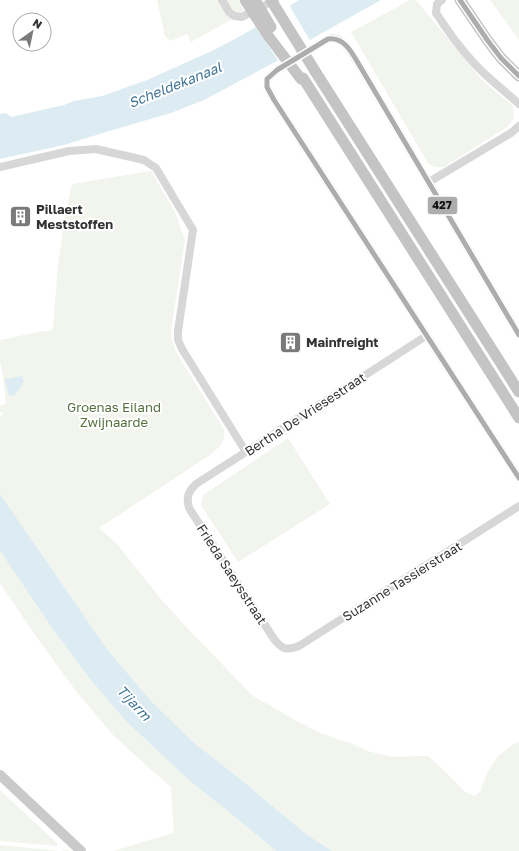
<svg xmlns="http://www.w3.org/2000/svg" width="519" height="851" font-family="'Golos Text',sans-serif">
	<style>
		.green { fill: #f1f5ed }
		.water { fill: #ddebf3 }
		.pier { fill: #fff }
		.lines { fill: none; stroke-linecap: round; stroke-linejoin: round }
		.minor { stroke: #d7d7d7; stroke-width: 8 }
		.major { stroke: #cacaca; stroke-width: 10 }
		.highway { stroke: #c4c4c4; stroke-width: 11 }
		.highway-bridge { stroke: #c4c4c4; stroke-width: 11 }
		.bus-1-casing { stroke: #fff; stroke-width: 8 }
		.bus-1 { stroke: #adadad; stroke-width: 5 }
		.labels { text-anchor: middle; stroke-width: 4; stroke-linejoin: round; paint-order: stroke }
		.poi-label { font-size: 13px; font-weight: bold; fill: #333; stroke: #fff; text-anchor: start }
		.park-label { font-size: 13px; fill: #56703f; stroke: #fff }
		.street-label { font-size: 13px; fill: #333; stroke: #fff }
		.water-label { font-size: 14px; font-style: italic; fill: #3f7597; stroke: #fff }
		.line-badge { stroke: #fff; stroke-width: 1.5 }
		.pale-badge-label { font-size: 11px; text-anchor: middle; font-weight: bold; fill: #111 }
	</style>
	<rect width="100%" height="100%" fill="#fff"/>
	<path class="green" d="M157 0H238L245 12 191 42 187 34 170 41 165 36Z
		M410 0H416L482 80 513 106 514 118 507 127 444 167H435L428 163 351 32Z
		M490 0H519V40Z
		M151 171 174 210 185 240 171 331 172 341 176 352 224 430C225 443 220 447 210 455L99 528 117 544 160 598 190 631 253 696 297 721 323 734 343 741 350 743 367 751 393 757 418 756H428L444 770 465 792 474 796 480 792 488 771 498 756 514 744 519 742V851H332L306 834 244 782 193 742 150 700 107 649 0 494V418L4 412H0V406L6 403 3 377 0 362V340L43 331H51L53 328 58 265 64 223 72 184Z
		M288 438 330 504 238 562 201 505 203 495Z
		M0 551 50 625 90 679 127 722 191 782 223 807 276 851H114L146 841 174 833 171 787 148 767 113 735 76 691 35 635 0 583Z
		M0 790 58 844 56 846 0 841Z
		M0 845 60 851 67 850 68 851H0Z"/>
	<path class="water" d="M299 0H381L315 37 279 60 206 99 171 113 106 132 64 145 0 159V114L6 113 11 117 64 105 74 101 102 96 147 80 216 49 233 40 251 30Z
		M22 376 24 381 15 395 9 396 5 379Z
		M0 494 107 649 150 700 193 742 244 782 306 834 332 851H276L223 807 191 782 127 722 90 679 50 625 0 551Z"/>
	<path class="pier" d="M289 5 311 42 279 62 255 26Z"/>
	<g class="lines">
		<path class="minor" d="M222 0 229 12 234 16 242 17 275 0
			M442 0 437 4 436 13C447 30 459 47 473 62 487 78 504 90 519 104
			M0 167 69 151 96 149 144 160 156 168 193 230 178 331V340L182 349 246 452
			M429 182 511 133 519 126
			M519 335 361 68C354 58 344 34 328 39L277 70 267 79V87L274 100 519 478
			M426 336 196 484C188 492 186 497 189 508L274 639C282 649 286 651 299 646L519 506"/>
		<path class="major" d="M0 775 81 851"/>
		<path class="highway" d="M460 0 488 41 501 58 519 76
			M315 71 519 392
			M303 78 519 418"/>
		<path class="highway-bridge" d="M245 0 269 37 301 79
			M255 0 271 27
			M271 0 315 71"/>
		<defs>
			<path id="bus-1" d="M460 0 488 41 501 58 519 76
				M519 335 361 68C353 55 346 37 328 39L277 70 267 79V87L274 100 519 478"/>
		</defs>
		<use href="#bus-1" class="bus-1-casing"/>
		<use href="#bus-1" class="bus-1"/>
	</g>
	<defs>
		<symbol id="building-square" viewBox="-11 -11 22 22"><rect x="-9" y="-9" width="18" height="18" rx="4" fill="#7a7a7a" stroke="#fff"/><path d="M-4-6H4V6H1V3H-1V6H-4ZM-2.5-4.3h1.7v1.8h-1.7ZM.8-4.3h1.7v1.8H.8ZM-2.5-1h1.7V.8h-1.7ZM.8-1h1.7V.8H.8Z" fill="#fff"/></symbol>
	</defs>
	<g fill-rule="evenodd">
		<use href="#building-square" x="8" y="204" width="25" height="25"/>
		<use href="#building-square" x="278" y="330" width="25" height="25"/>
	</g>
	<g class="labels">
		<g class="poi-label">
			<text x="36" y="214">Pillaert<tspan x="36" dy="15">Meststoffen</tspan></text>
			<text x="306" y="347">Mainfreight</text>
		</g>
		<g class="park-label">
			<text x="114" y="412">Groenas Eiland<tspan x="114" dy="15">Zwijnaarde</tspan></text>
		</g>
		<g class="street-label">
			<text transform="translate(305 414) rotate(-33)" y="5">Bertha De Vriesestraat</text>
			<text transform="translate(232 574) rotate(57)" y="5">Frieda Saeysstraat</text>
			<text transform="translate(402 581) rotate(-32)" y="5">Suzanne Tassierstraat</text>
		</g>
		<g class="water-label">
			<text transform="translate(175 85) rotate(-22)" y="5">Scheldekanaal</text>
			<text transform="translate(134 703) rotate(47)" y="5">Tijarm</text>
		</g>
	</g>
	<rect class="line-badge" x="427" y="196" width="31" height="19" rx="4" fill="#adadad"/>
	<g class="pale-badge-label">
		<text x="442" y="209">427</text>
	</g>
	<g transform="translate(32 32) rotate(33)"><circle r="19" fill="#ffffff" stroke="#adadad"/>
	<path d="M0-3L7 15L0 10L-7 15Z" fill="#7a7a7a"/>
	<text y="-6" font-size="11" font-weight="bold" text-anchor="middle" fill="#333333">N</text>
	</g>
</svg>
